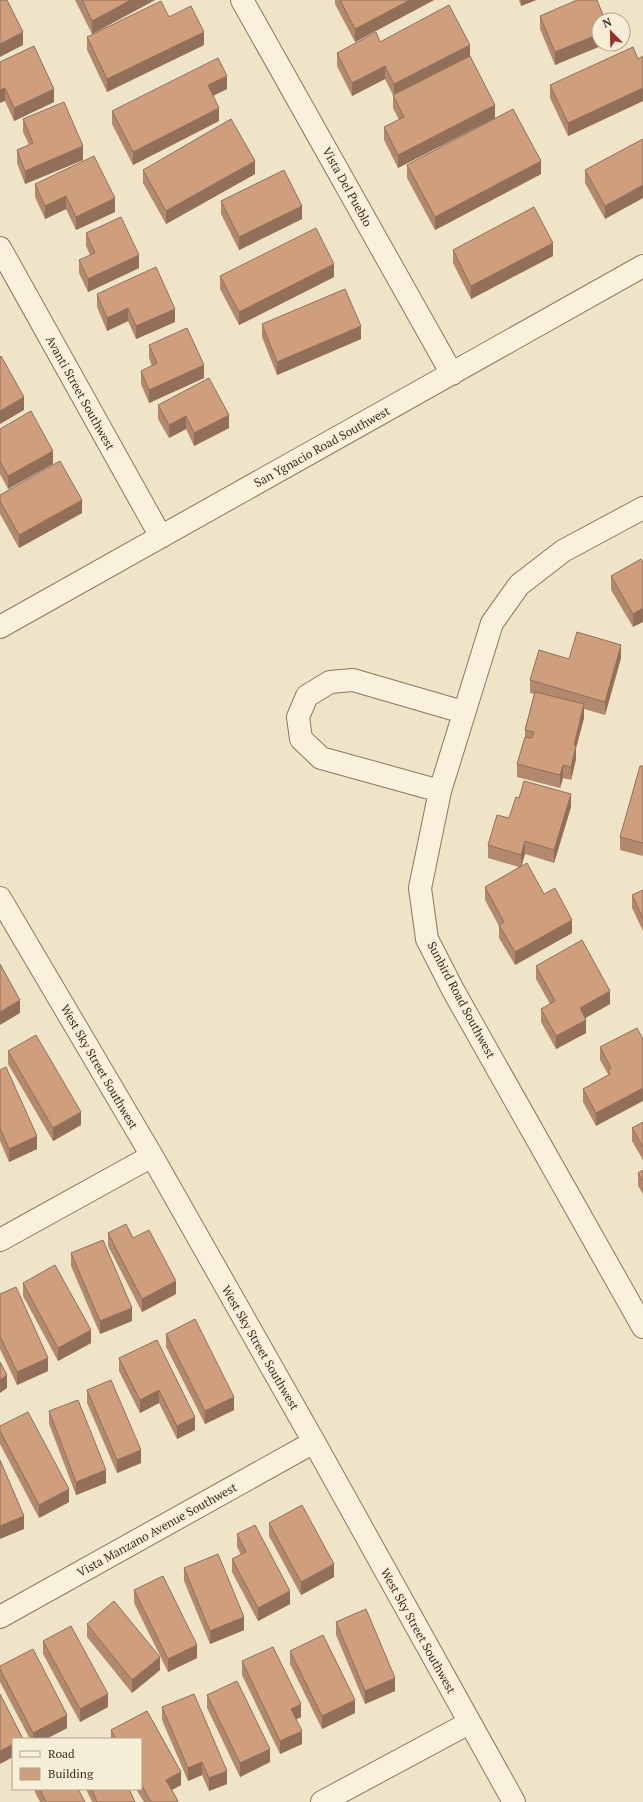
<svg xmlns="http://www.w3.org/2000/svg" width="643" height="1802" font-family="'PT Serif',serif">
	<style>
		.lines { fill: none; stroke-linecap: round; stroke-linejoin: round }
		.minor-casing { stroke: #8d765c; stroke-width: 24 }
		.minor { stroke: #faf1dc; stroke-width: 22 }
		.wall { fill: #b2896c }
		.shaded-wall { fill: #916f58 }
		.building { fill: #cf9f7d; stroke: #916f58 }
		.labels { text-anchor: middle; stroke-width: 3; stroke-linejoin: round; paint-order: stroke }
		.street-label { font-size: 12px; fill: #3d2e20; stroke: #f7eed8 }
	</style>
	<rect width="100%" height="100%" fill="#f0e4c8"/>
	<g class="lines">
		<defs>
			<path id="minor" d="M242 0 452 374
				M0 248 161 537
				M643 508 563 551 519 585 492 623 440 791 420 888 427 939 453 990 643 1327
				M0 627 643 266
				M440 791 321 758 301 739 298 717 307 696 330 682 353 680 463 712
				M0 898 152 1156 314 1442 514 1802
				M0 1240 152 1156
				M0 1617 314 1442
				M322 1802 469 1723"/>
		</defs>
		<use href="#minor" class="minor-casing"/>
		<use href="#minor" class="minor"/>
	</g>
	<path class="wall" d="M75 0H155L92 34Z
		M335 0H434L355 42 335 4Z
		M519 0H536L521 6Z
		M540 16 605 20 555 65 540 29Z
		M169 17 204 45 107 92 87 50V37Z
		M380 42 470 56 495 118 398 168 384 140V127L399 120 393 108V95L385 79 352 96 337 66V53Z
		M643 56V101L568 136 550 98V85L638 59Z
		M0 62 54 102 14 121 5 101Z
		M227 89 213 96 219 121 133 165 112 124V111Z
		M23 119 83 160 25 184 17 163V150L29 145 23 132Z
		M643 139 605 219 585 183V170Z
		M407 165 541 174 435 230 407 178Z
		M143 170 255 174 166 224 143 183Z
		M35 184 115 212 76 230 66 209 45 219 35 197Z
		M221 201 302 219 239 250 221 214Z
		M86 233 139 268 88 292 79 273V260L90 255 86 246Z
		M453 250 553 256 471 299 453 263Z
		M220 276 334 277 239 325 220 289Z
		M97 294 175 322 136 339 128 321 107 331 97 307Z
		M262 324 361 339 277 375 262 337Z
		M149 345 204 378 149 403 141 384V371L152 366 149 358Z
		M158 405 229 428 194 446 186 429 169 438 158 419Z
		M0 429 53 464 8 489 0 474Z
		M0 495 82 513 19 548 0 514Z
		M643 562 633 627 611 590V576Z
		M621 658 605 715 584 709V718L576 748V759L571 780 563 778 560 788 517 777V764L525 737V730L534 694 530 693V680L569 659Z
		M643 766V856L620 850V837Z
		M571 807 554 863 525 854 521 866 544 894 572 933 515 965 499 938V926L485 900V887L519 867 488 858V845L509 818Z
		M643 890V931L632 908V895Z
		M536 966 610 1004 585 1018 586 1033 556 1049 541 1022V1009L550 1004 536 979Z
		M643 1039 596 1126 583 1102V1089L608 1075V1074L600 1060V1047Z
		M8 1051 81 1125 53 1141 8 1064Z
		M0 1070 37 1149 9 1162 0 1141Z
		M643 1122V1160L632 1141V1128Z
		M643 1170V1194L638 1186V1173Z
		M108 1233 133 1238 176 1294 142 1312 108 1246Z
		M71 1253 132 1321 100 1334 71 1266Z
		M23 1283 91 1343 58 1361 23 1296Z
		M0 1294 48 1371 17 1385 0 1349Z
		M166 1334 234 1410 205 1424 166 1347Z
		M157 1340 195 1430 177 1439 159 1403 140 1413 119 1371V1358Z
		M87 1390 141 1463 117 1473 87 1403Z
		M49 1411 106 1483 76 1495 49 1424Z
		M0 1426 69 1502 39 1518 0 1444Z
		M269 1523 334 1577 301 1595 269 1536Z
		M237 1534 290 1604 258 1621 232 1572V1559L241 1555 237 1547Z
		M184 1568 244 1630 210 1644 184 1581Z
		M134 1590 197 1658 168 1672 134 1603Z
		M336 1622 395 1691 365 1704 336 1635Z
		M87 1624 160 1670 132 1693 87 1637Z
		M43 1641 108 1707 80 1722 43 1654Z
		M290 1651 355 1713 322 1729 290 1664Z
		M242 1661 301 1717 296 1719 302 1744 280 1754 242 1675Z
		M0 1666 67 1728 46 1739H30L0 1682Z
		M207 1695 270 1762 240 1777 207 1708Z
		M162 1707 227 1784 209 1791 202 1775 188 1781 162 1720Z
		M147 1711 181 1772V1785L172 1790 178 1802H144L136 1789H141V1739H111V1730Z
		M35 1789H78L85 1802H40L35 1792Z
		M86 1789H129L135 1802H92Z"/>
	<path class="shaded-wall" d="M131 0H155L92 34V21Z
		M410 0H434L355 42V29Z
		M521 0H536L521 6Z
		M23 32V45L0 57V44Z
		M204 32V45L107 92V79Z
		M599 34V44H606L555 65V52Z
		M470 45V58L394 97V84Z
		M385 66V79L352 96V83Z
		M227 76V89L208 98V85Z
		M5 88V101L0 103V90Z
		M643 88V101L568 136V123Z
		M54 89V102L14 121V108Z
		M495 105V118L398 168V155Z
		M219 108V121L133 165V152Z
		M83 146V160L25 184V171Z
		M255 161V174L166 224V211Z
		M541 161V174L435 230V217Z
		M643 185V198L605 219V206Z
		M66 196V209L45 219V206Z
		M115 198V212L76 230V217Z
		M302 206V219L239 250V237Z
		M553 243V256L471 299V286Z
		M139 255V268L88 292V279Z
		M334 264V277L239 325V312Z
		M128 308V321L107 331V318Z
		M175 309V322L136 339V326Z
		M361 326V339L277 375V362Z
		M204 365V378L149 403V390Z
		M24 397V410L0 424V411Z
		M229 415V428L194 446V433Z
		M186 416V429L169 438V425Z
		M53 451V464L8 489V476Z
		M82 500V513L19 548V535Z
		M643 608V622L633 627V614Z
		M621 645V658L605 715V702Z
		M584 704V718L576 748V759L571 780V767L574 745Z
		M563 765V778L560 788V775Z
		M571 794V807L554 863V850Z
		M525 841V854L521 868V855Z
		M572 920V933L515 965V952Z
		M610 991V1004L580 1021V1008Z
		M20 1000V1013L0 1025V1012Z
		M586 1020V1033L556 1049V1036Z
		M643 1088V1101L596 1126V1113Z
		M81 1112V1125L53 1141V1128Z
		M37 1136V1149L9 1162V1149Z
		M176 1281V1294L142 1312V1299Z
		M132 1308V1321L100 1334V1321Z
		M91 1330V1343L58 1361V1348Z
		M48 1358V1371L17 1385V1372Z
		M7 1375V1388L0 1393V1380Z
		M159 1390V1403L140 1413V1400Z
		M234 1397V1410L205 1424V1411Z
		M195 1417V1430L177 1439V1426Z
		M141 1450V1463L117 1473V1460Z
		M106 1470V1483L76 1495V1482Z
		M69 1489V1502L39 1518V1505Z
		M24 1516V1529L0 1539V1526Z
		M334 1564V1577L301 1595V1582Z
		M290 1591V1604L258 1621V1608Z
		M244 1617V1630L210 1644V1631Z
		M197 1645V1658L168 1672V1659Z
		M160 1657V1670L132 1693V1680Z
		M395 1678V1691L365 1704V1691Z
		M108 1694V1707L80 1722V1709Z
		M355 1700V1713L322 1729V1716Z
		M301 1704V1717L291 1722V1709Z
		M67 1715V1728L46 1739H33V1733Z
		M302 1731V1744L280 1754V1741Z
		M13 1744V1757L0 1764V1751Z
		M270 1749V1762L240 1777V1763Z
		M202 1762V1775L188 1781V1768Z
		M227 1771V1784L209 1791V1778Z
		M181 1772V1785L166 1793V1780Z"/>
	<path class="building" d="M0 0H7L23 32 0 44Z
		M82 0H131L92 21Z
		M340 0H410L355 29Z
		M577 0H597L605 20H599V34L555 52 540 16Z
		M161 1 169 17 191 6 204 32 107 79 87 37Z
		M449 5 470 45 394 84 385 66 352 83 337 53 376 32 380 42Z
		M34 46 54 89 14 108 5 88 0 90V62Z
		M633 47 638 59 643 56V88L568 123 550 85Z
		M470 56 495 105 398 155 384 127 404 117 393 95Z
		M218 58 227 76 208 85 219 108 133 152 112 111Z
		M64 102 83 146 25 171 17 150 33 143 23 119Z
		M513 109 541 161 435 217 407 165Z
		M231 119 255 161 166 211 143 170Z
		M643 139V185L605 206 585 170Z
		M94 156 115 198 76 217 66 196 45 206 35 184Z
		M284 170 302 206 239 237 221 201Z
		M534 207 553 243 471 286 453 250Z
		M121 217 139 255 88 279 79 260 95 253 86 233Z
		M316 228 334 264 239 312 220 276Z
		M156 267 175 309 136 326 128 308 107 318 97 294Z
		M345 289 361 326 277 362 262 324Z
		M187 328 204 365 149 390 141 371 157 363 149 345Z
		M1 356 24 397 0 411V357Z
		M209 378 229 415 194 433 186 416 169 425 158 405Z
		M31 411 53 451 8 476 0 461V429Z
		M60 461 82 500 19 535 0 501V495Z
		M641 559 643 562V608L633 614 611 576Z
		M577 632 621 645 605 702 530 680 539 650 569 659Z
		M535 692 584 704 574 745 576 746 571 767 563 765 560 775 517 764 525 737 532 738 534 732 525 730Z
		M640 766H643V843L620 837Z
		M524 781 571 794 554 850 525 841 521 855 488 845 497 815 509 818 516 797 519 798Z
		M527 863 544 894 555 888 572 920 515 952 499 925 504 922 485 887Z
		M643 890V918L632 895Z
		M582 940 610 991 580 1008 586 1020 556 1036 541 1009 555 1001 536 966Z
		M0 964 20 1000 0 1012Z
		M637 1028 643 1039V1088L596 1113 583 1089 610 1074 608 1070 611 1068 600 1047Z
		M36 1035 81 1112 53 1128 8 1051Z
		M6 1067 37 1136 9 1149 0 1128V1070Z
		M643 1122V1147L632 1128Z
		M643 1170V1181L638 1173Z
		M126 1224 133 1238 149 1230 176 1281 142 1299 108 1233Z
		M103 1240 132 1308 100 1321 71 1253Z
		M55 1265 91 1330 58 1348 23 1283Z
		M16 1287 48 1358 17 1372 0 1336V1294Z
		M195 1319 234 1397 205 1411 166 1334Z
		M157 1340 195 1417 177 1426 159 1390 140 1400 119 1358Z
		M0 1362 7 1375 0 1380Z
		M111 1380 141 1450 117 1460 87 1390Z
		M78 1400 106 1470 76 1482 49 1411Z
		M28 1412 69 1489 39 1505 0 1431V1426Z
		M0 1460 24 1516 0 1526Z
		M302 1505 334 1564 301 1582 269 1523Z
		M255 1525 290 1591 258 1608 232 1559 246 1552 237 1534Z
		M218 1554 244 1617 210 1631 184 1568Z
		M163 1576 197 1645 168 1659 134 1590Z
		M114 1601 160 1657 132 1680 87 1624Z
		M366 1609 395 1678 365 1691 336 1622Z
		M71 1626 108 1694 80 1709 43 1641Z
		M323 1635 355 1700 322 1716 290 1651Z
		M273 1647 301 1704 291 1709 302 1731 280 1741 242 1661Z
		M33 1649 67 1715 33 1733 0 1669V1666Z
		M237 1681 270 1749 240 1763 207 1695Z
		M0 1694 23 1739H13V1744L0 1751Z
		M194 1694 227 1771 209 1778 202 1762 188 1768 162 1707Z
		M147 1711 181 1772 166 1780 178 1801 176 1802H151L141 1784V1739H116L111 1730Z
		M40 1789H78L85 1802H46Z
		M92 1789H129L135 1802H97Z"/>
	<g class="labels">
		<g class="street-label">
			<text transform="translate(347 187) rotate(61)" y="4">Vista Del Pueblo</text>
			<text transform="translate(80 393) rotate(61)" y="4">Avanti Street Southwest</text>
			<text transform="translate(322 447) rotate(-29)" y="4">San Ygnacio Road Southwest</text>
			<text transform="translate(461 1000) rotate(62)" y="4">Sunbird Road Southwest</text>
			<text transform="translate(99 1067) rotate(60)" y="4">West Sky Street Southwest</text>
			<text transform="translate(260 1348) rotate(60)" y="4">West Sky Street Southwest</text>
			<text transform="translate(157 1530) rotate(-29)" y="4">Vista Manzano Avenue Southwest</text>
			<text transform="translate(418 1631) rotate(61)" y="4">West Sky Street Southwest</text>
		</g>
	</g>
	<rect x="12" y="1738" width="130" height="52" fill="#f7eed8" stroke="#ada18e"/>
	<rect x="20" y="1751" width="20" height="6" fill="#faf1dc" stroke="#ada18e"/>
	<text x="48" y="1758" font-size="12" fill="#3d2e20">Road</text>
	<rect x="20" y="1768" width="20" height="12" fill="#cf9f7d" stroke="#ada18e"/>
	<text x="48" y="1778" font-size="12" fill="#3d2e20">Building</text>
	<g transform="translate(611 32) rotate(337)"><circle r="19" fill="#f7eed8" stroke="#ada18e"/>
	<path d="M0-3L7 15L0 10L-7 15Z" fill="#9e2a2b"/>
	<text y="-6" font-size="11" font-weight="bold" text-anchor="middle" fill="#3d2e20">N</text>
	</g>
</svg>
